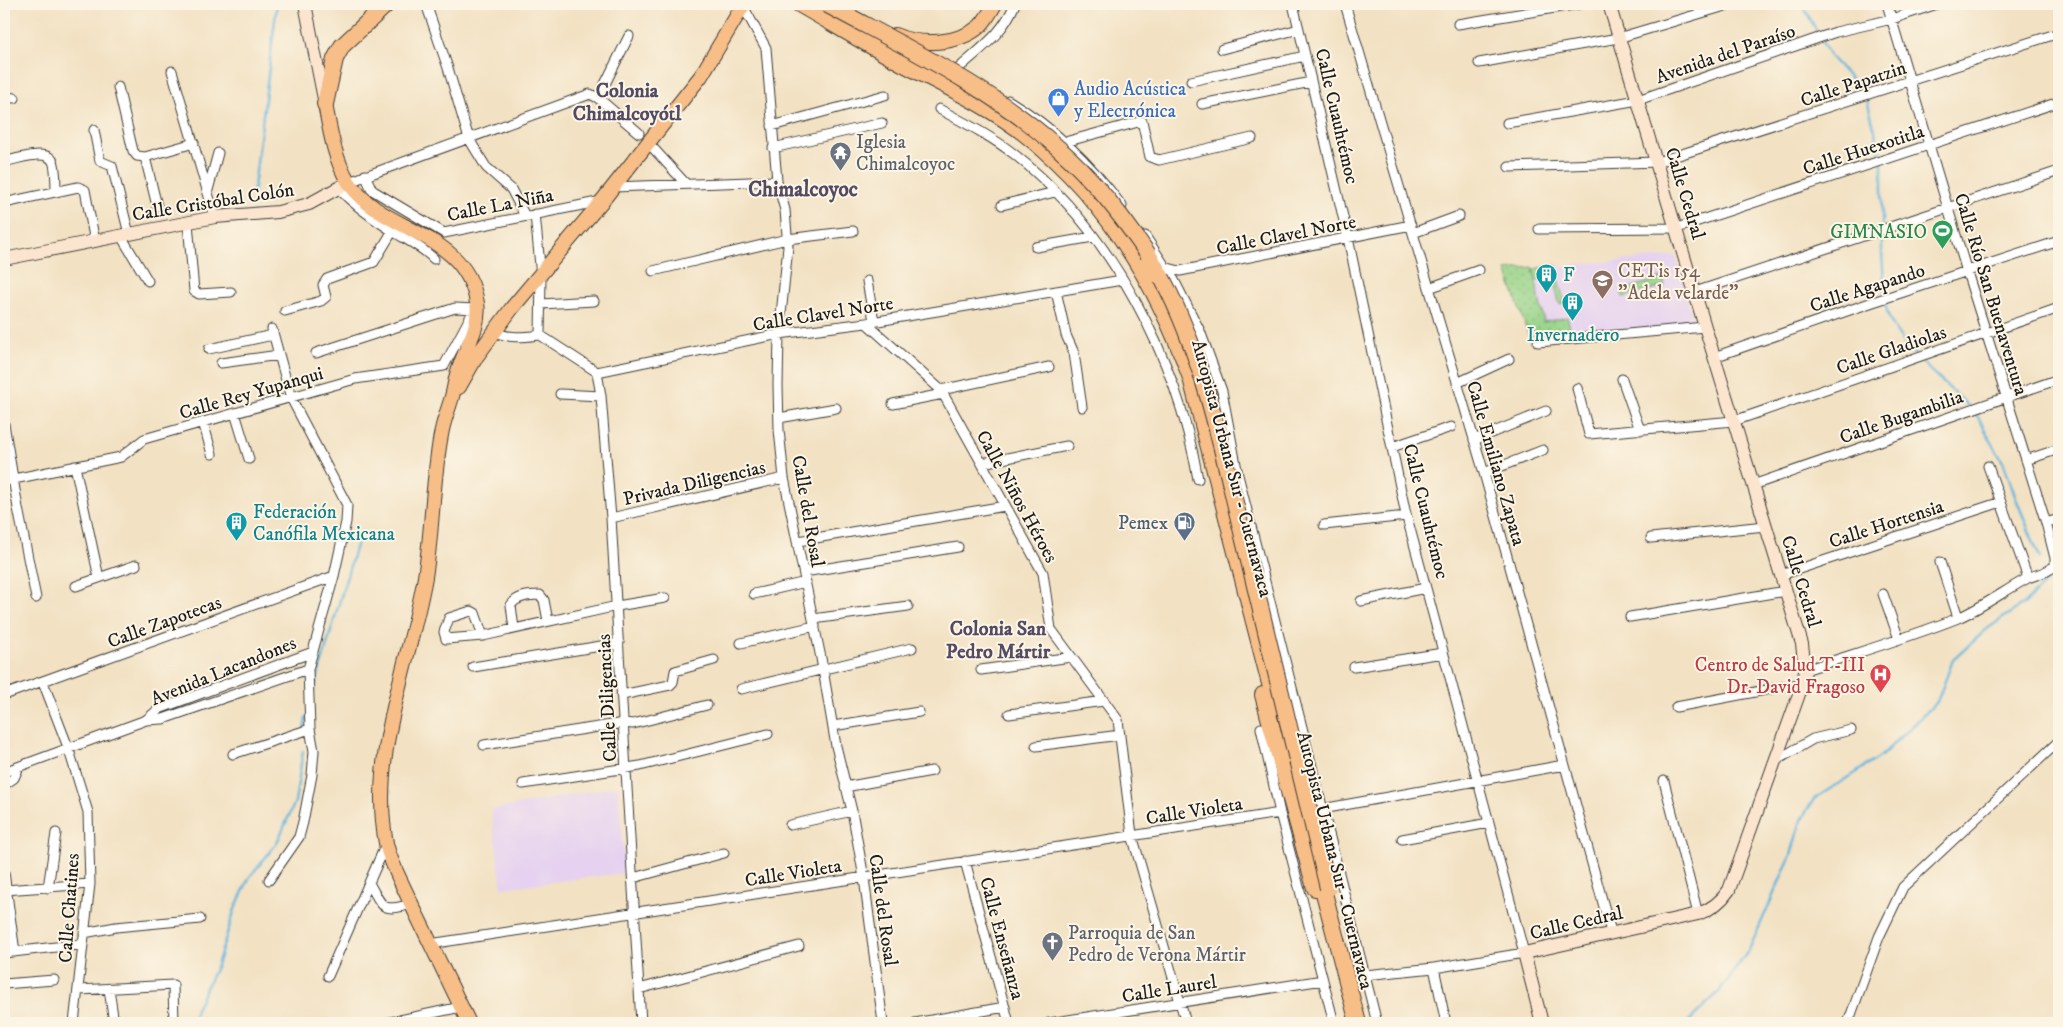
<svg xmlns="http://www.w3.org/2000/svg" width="2063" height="1027" font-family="'IM FELL DW Pica',serif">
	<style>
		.built { fill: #e6d2f0 }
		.grass { fill: url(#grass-dots); stroke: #597852 }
		.pitch { fill: #96d388; stroke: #597852 }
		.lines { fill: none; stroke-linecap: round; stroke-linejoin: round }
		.stream { stroke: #61b3dc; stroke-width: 2.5 }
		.street-casing { stroke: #3c3a35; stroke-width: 11 }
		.secondary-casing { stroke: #3c3a35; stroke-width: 14 }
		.primary-casing { stroke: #3c3a35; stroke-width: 16 }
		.highway-casing { stroke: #3c3a35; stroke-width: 18 }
		.street { stroke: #fff; stroke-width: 9 }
		.secondary { stroke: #fce5cf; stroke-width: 12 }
		.primary { stroke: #f7be88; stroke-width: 14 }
		.highway { stroke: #f7be88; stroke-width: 16 }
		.highway-bridge-casing { stroke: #3c3a35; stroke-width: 18; stroke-linecap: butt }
		.highway-bridge { stroke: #f7be88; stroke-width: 16 }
		.labels { text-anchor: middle; stroke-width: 4; stroke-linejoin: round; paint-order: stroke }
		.street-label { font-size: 19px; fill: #1c1c1c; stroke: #fcf5e5 }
		.shop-label { font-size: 19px; fill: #366cbe; stroke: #fcf5e5; text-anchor: start }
		.worship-label { font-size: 19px; fill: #5b616d; stroke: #fcf5e5; text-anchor: start }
		.leisure-label { font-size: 19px; fill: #27864d; stroke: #fcf5e5; text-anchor: end }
		.education-label { font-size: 19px; fill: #785e54; stroke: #fcf5e5; text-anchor: start }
		.culture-label { font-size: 19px; fill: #0d838f; stroke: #fcf5e5; text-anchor: start }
		.service-label { font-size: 19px; fill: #4e5e75; stroke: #fcf5e5; text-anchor: end }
		.health-label { font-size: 19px; fill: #be3a42; stroke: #fcf5e5; text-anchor: end }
		.neighbourhood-label { font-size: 20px; font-weight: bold; fill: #534b64; stroke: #fcf5e5 }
		.quarter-label { font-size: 21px; font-weight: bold; fill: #534b64; stroke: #fcf5e5 }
	</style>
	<defs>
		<pattern id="grass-dots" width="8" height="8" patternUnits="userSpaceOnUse" patternTransform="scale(1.25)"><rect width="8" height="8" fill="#96d388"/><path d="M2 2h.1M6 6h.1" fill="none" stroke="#81b575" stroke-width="1.8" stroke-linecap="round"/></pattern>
	</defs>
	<rect width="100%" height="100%" fill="#fcf5e5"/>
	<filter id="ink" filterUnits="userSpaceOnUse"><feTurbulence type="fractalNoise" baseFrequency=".02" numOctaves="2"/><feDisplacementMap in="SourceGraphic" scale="10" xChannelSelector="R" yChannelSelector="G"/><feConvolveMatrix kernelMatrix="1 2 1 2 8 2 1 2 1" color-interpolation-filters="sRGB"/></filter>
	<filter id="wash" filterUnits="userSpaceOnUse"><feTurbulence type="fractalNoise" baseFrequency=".0096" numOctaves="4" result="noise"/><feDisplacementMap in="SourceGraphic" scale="20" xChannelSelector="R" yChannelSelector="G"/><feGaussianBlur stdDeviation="1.12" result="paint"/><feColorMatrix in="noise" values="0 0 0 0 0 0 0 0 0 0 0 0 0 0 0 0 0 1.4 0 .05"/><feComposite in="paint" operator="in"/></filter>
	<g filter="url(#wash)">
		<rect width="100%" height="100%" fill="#f2e1c2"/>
		<path class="built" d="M1676 256 1695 326 1529 337 1506 270Z
			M618 786 625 873 502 888 491 810Z"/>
		<path class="grass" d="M1533 267 1544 322 1567 317 1572 334 1529 337 1506 270Z
			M1663 278 1665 286 1623 297 1621 290Z
			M1558 279 1565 303 1560 305 1553 280Z"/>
		<path class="pitch" d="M1556 265 1558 276 1536 281 1534 269Z"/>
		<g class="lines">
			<path class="stream" d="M1802 4 1819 35
				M1821 40 1830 56 1866 96 1882 158V254L1885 296
				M253 195 277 4
				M1885 301C1888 340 1944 382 1971 408
				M1975 412 2004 464 2015 496 2040 558
				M314 689 357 542
				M304 729 306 718
				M192 1023 196 1009 217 965 235 909 249 878 277 843 295 802 303 751
				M1687 1023 1720 991 1749 950 1791 855 1801 820 1814 799 1880 757 1904 734 1937 702 1953 660 1987 629 2025 603 2046 582"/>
		</g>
	</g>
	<g filter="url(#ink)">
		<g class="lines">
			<defs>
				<path id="street" d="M426 4 448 68 469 139 486 167 511 189 525 216
					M1293 4 1348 238 1405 510 1524 953 1434 968 1365 975
					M1345 4 1484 473 1611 932
					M743 6 766 48 777 181 785 210 788 247 779 334 778 385 779 430 784 478 821 658 836 746 852 811 864 878 883 1023
					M1458 24 1579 4
					M1222 49 1299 29
					M1479 63 1618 38 1732 4
					M958 69C982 47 1002 35 1015 4
					M172 71 215 217
					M1191 81 1305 56
					M118 87 133 151 137 156 145 157 194 143
					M4 97 15 98
					M598 98 629 36
					M1008 100C1053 127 1091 164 1122 206
					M1202 104 1311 82
					M939 109C965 123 991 136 1014 154 1112 231 1177 358 1198 479
					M1507 123 1638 100 1836 32 1892 19 1937 4
					M772 126 885 95
					M94 130 100 161 112 166 129 234
					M1065 142 1142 121 1150 157 1159 160 1252 138
					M653 148 686 184
					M773 148 882 123
					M145 157 157 206
					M4 162C16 159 50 147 54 164 56 173 56 183 56 192
					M1509 167 1657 162 2059 33
					M365 175 372 190 444 233 602 201
					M349 182 590 94 598 98 639 133
					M613 187 777 181
					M338 188C354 205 372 218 391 230 406 240 421 246 434 259
					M208 190 218 153
					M4 203 78 187 85 190 95 242
					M1002 205 1055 192
					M535 214 541 276 540 335
					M188 223 194 291 199 294 231 292
					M1539 229 1677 228 2059 102
					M1413 233 1459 216
					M121 236 148 281
					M1145 236 1174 280 1200 331 1222 391 1238 475 1377 1023
					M1036 247 1093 237
					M1168 268 1180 271 1411 225
					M653 271 787 239 853 231
					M867 281 874 321
					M1429 288 1479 270
					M1056 291 1066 335 1074 353 1082 407
					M1695 292 2059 171
					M541 304 594 301
					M285 311 321 301 326 297 323 285 327 279 374 262 398 222
					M866 323 941 390 1043 573 1051 629 1118 720 1132 835 1186 1023
					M495 332C511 339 523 337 540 335L597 372 779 334 866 323 1122 280
					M1538 342 1705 327
					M209 349 273 335
					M316 353 455 308 474 309
					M1714 357 1870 303 2059 241
					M221 363 279 355
					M597 372 601 396 611 518 641 1023
					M1622 379 1640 430
					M1457 383 1509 359
					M1577 388 1589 434 1734 421 2059 308
					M941 390 1049 367
					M560 394 601 396
					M893 404 943 394
					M235 413 249 459
					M779 418 836 408
					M203 422 212 454
					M4 424 18 508 36 598
					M1474 440 1546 411
					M1392 447 1451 427
					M2026 460 2059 449
					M982 463 1067 446
					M75 466 99 578
					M1988 466 2028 578
					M1484 473 1543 450
					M4 481 121 457 144 439 355 379 444 366 473 312
					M1753 485 2059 379
					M611 518 784 478
					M2046 523 2059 519
					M1324 525 1406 516
					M1651 538 1765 526
					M798 541 1005 506
					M1940 562 1958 617
					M804 572 958 547
					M1781 575 2001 502
					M76 586 136 565
					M754 594 806 582
					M1883 594 1899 639
					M1361 601 1426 588
					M1630 617 1786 591
					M813 619 908 606
					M514 629 511 605C517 596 529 595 540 595L544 600 548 621
					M483 636 475 613 471 611 449 618 444 632 446 639 483 636 617 606 665 598
					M741 643 815 626
					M473 667 619 643
					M1354 667 1443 653
					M981 670 1071 657
					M1805 670C1856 653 1908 638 1958 618 1983 607 2004 591 2028 578 2036 574 2049 573 2055 565V558L2046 523 1967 272 1887 4
					M43 682 68 747 88 812 90 884 74 1023
					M741 689 912 648
					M4 695 334 576
					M622 695 670 685 673 682 675 671 714 660
					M1676 707 1803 683
					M1009 714 1104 701
					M146 720 159 709 313 652
					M833 726 919 712
					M1261 728 1280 813 1334 1023
					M484 745 624 723 633 724 707 705
					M1036 746 1120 735
					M233 754 310 729
					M1777 760 1813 739 1851 730
					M4 772 146 720 163 719 308 669
					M1664 781 1698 914
					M523 784 640 766 768 734
					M4 785 14 778 19 767
					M845 787 932 771
					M1322 809 1564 765
					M790 825 852 811
					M1402 839 1489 823
					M965 861 1009 1023
					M4 872 15 952
					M633 878 724 853
					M269 880 299 837 303 822 312 775 314 751 310 729 308 669 334 576 346 522 347 505 291 398 272 329
					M369 883C384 909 381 912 412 904
					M48 888 56 833
					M4 890 90 884
					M84 933 116 927 200 919
					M430 944 1280 813
					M4 953 82 944
					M1434 968 1446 1023
					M328 976 386 844
					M4 984 54 980
					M109 989 114 1023
					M639 989 799 946
					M79 990 173 985 174 1023
					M386 1023 461 1007
					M915 1023 1005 1007
					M1049 1023 1323 980
					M1848 1023 1879 937 1903 887 2059 741"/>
				<path id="secondary" d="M305 4 324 99
					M4 259 215 217 278 212 309 204 349 182
					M1542 1023 1524 953 1698 914C1712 909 1721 902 1729 890L1803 683 1805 670 1802 644 1705 327 1609 4"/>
				<path id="primary" d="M895 35C920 46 958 45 980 26 986 20 991 11 995 4
					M325 104C330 130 334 158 348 181 382 235 465 229 477 303 481 326 465 349 458 371 455 380 454 391 451 400 448 410 444 420 442 430 432 478 433 528 425 577 410 662 369 755 386 843 390 862 401 881 409 899 429 941 449 982 469 1023
					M459 387 476 357 512 308 602 201 701 76 744 4"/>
				<path id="highway" d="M799 4C834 24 868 45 904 64 945 86 988 105 1025 134 1105 197 1157 283 1191 378L1276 707
					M325 104 335 59 342 46 387 4
					M1148 254 1162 278
					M1263 695 1315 888
					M1319 874 1358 1023"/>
			</defs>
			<use href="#street" class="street-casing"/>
			<use href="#secondary" class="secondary-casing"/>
			<use href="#primary" class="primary-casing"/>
			<use href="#highway" class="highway-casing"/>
			<use href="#street" class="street"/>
			<use href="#secondary" class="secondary"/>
			<use href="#primary" class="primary"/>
			<use href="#highway" class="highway"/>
			<defs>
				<path id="highway-bridge" d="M826 4C905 47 990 87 1057 147 1093 178 1121 215 1148 254
					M1162 278C1204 357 1222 450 1243 536 1271 654 1300 771 1328 888"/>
			</defs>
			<use href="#highway-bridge" class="highway-bridge-casing"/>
			<use href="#highway-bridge" class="highway-bridge"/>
		</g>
	</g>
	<defs>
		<symbol id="shop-pin" viewBox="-11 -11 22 30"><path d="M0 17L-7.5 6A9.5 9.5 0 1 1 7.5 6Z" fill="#3f7fe0" stroke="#fcf5e5"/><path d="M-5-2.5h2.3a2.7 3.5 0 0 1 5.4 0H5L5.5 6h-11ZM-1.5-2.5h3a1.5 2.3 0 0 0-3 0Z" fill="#fff"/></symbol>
		<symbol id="temple-pin" viewBox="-11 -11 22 30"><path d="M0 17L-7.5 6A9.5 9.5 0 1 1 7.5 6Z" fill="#6b7280" stroke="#fcf5e5"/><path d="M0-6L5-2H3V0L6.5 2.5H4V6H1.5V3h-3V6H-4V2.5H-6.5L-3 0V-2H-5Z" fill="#fff"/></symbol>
		<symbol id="stadium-pin" viewBox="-11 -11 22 30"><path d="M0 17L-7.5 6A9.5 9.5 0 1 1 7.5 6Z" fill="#2e9e5b" stroke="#fcf5e5"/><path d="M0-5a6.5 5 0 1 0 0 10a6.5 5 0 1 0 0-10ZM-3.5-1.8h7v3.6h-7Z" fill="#fff"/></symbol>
		<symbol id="building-pin" viewBox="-11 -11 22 30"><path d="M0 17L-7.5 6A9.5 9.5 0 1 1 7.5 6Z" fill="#0f9aa8" stroke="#fcf5e5"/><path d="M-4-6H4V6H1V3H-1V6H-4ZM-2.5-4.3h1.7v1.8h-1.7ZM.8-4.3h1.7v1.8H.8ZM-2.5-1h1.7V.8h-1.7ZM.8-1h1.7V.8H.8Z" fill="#fff"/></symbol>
		<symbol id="university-pin" viewBox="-11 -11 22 30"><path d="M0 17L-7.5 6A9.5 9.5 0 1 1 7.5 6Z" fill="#8d6e63" stroke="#fcf5e5"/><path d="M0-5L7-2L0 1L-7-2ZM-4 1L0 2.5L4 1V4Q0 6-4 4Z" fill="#fff"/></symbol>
		<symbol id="fuel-pin" viewBox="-11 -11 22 30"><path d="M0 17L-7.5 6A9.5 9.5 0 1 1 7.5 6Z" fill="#5c6f8a" stroke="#fcf5e5"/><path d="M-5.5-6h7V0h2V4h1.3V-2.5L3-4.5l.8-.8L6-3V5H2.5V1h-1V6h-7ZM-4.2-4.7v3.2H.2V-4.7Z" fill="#fff"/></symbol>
		<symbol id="hospital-pin" viewBox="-11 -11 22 30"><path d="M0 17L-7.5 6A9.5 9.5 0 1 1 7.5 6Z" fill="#e0444e" stroke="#fcf5e5"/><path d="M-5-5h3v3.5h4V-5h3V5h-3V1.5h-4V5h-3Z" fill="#fff"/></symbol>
		<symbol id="church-pin" viewBox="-11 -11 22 30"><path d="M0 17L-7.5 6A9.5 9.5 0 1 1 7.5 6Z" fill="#6b7280" stroke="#fcf5e5"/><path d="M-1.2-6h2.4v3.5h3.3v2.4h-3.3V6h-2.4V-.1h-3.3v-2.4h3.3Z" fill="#fff"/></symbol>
	</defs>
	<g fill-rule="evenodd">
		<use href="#shop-pin" x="1046" y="86" width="25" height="34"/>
		<use href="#temple-pin" x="828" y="140" width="25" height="34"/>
		<use href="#stadium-pin" x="1930" y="218" width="25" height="34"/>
		<use href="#building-pin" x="1534" y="262" width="25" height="34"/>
		<use href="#university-pin" x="1590" y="268" width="25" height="34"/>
		<use href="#building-pin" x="1560" y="290" width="25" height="34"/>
		<use href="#building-pin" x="224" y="510" width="25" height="34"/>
		<use href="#fuel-pin" x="1172" y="510" width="25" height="34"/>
		<use href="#hospital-pin" x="1868" y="662" width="25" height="34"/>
		<use href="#church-pin" x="1040" y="930" width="25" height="34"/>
	</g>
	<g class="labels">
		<g class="street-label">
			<text transform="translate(1725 53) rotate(-19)" y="7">Avenida del Paraíso</text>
			<text transform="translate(1853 83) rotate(-18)" y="7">Calle Papatzin</text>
			<text transform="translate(1338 116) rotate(77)" y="7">Calle Cuauhtémoc</text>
			<text transform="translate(1863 149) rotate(-18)" y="7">Calle Huexotitla</text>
			<text transform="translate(1686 193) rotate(73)" y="7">Calle Cedral</text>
			<text transform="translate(213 201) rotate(-9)" y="7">Calle Cristóbal Colón</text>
			<text transform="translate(500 204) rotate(-11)" y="7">Calle La Niña</text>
			<text transform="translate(1286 234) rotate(-11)" y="7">Calle Clavel Norte</text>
			<text transform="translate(1867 287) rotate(-18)" y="7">Calle Agapando</text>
			<text transform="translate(1992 294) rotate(73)" y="7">Calle Río San Buenaventura</text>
			<text transform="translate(823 313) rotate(-9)" y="7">Calle Clavel Norte</text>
			<text transform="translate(1891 349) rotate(-19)" y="7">Calle Gladiolas</text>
			<text transform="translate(251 392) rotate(-16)" y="7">Calle Rey Yupanqui</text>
			<text transform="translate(1901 416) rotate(-19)" y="7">Calle Bugambilia</text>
			<text transform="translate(1497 463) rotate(74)" y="7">Calle Emiliano Zapata</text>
			<text transform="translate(1233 468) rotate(75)" y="7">Autopista Urbana Sur - Cuernavaca</text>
			<text transform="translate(694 482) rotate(-13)" y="7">Privada Diligencias</text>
			<text transform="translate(1018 496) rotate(61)" y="7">Calle Niños Héroes</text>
			<text transform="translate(809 511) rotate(80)" y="7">Calle del Rosal</text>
			<text transform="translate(1427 511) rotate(76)" y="7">Calle Cuauhtémoc</text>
			<text transform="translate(1886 523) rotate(-18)" y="7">Calle Hortensia</text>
			<text transform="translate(1802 581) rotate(73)" y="7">Calle Cedral</text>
			<text transform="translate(164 621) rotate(-20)" y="7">Calle Zapotecas</text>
			<text transform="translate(223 670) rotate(-22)" y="7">Avenida Lacandones</text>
			<text transform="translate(606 698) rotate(-93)" y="7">Calle Diligencias</text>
			<text transform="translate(1194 810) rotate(-9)" y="7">Calle Violeta</text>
			<text transform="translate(1336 860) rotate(76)" y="7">Autopista Urbana Sur - Cuernavaca</text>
			<text transform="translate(793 872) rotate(-9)" y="7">Calle Violeta</text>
			<text transform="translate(68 908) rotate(-86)" y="7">Calle Chatines</text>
			<text transform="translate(884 910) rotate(82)" y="7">Calle del Rosal</text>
			<text transform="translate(1576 922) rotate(-13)" y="7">Calle Cedral</text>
			<text transform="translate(1003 938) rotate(75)" y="7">Calle Enseñanza</text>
			<text transform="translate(1169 988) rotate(-9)" y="7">Calle Laurel</text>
		</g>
		<g class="shop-label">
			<text x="1074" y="95">Audio Acústica<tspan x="1074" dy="22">y Electrónica</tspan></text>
		</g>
		<g class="worship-label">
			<text x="856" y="148">Iglesia<tspan x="856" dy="22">Chimalcoyoc</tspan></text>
			<text x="1068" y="939">Parroquia de San<tspan x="1068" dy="22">Pedro de Verona Mártir</tspan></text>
		</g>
		<g class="leisure-label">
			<text x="1927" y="238">GIMNASIO</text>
		</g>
		<g class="education-label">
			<text x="1618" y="277">CETis 154<tspan x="1618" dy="22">"Adela velarde"</tspan></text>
		</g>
		<g class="culture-label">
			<text x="1563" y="281">F</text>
			<text x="1573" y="341" text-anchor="middle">Invernadero</text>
			<text x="253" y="518">Federación<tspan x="253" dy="22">Canófila Mexicana</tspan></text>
		</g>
		<g class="service-label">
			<text x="1168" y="529">Pemex</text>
		</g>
		<g class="health-label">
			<text x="1865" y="671">Centro de Salud T-III<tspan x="1865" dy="22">Dr. David Fragoso</tspan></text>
		</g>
		<g class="neighbourhood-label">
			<text x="627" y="97">Colonia<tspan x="627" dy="23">Chimalcoyótl</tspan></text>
			<text x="998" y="635">Colonia San<tspan x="998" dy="23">Pedro Mártir</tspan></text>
		</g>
		<g class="quarter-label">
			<text x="803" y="196">Chimalcoyoc</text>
		</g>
	</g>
	<rect width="2063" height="1027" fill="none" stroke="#fcf5e5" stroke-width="20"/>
</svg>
